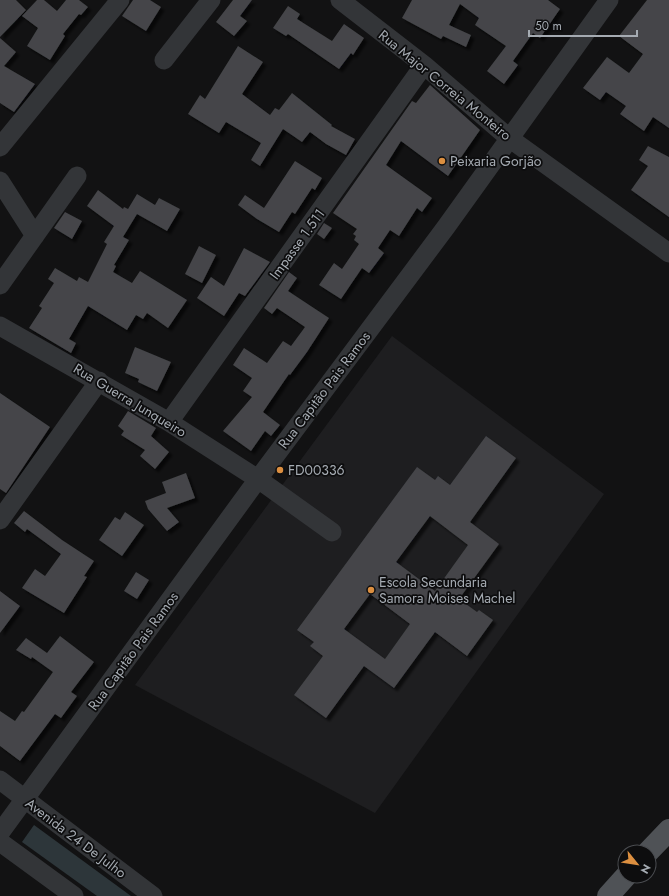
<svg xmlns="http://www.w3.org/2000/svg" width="669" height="896" font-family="Jost,sans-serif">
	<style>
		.built { fill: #1e1e20 }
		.water { fill: #2d363a }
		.building { fill: #444548; fill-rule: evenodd; filter: url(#shadow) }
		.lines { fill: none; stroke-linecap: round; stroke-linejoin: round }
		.minor { stroke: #333538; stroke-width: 19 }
		.major { stroke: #4f5256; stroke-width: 22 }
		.poi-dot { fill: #dc8f40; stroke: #0d0d0e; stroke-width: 1.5 }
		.labels { text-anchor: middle; stroke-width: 3.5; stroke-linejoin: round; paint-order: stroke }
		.street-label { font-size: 14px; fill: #a5abb2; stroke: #0d0d0e }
		.poi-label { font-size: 14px; fill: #a5abb2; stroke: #0d0d0e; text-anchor: start }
	</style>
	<defs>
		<filter id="shadow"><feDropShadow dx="3.5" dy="3.5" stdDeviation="1" flood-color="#0009"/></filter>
	</defs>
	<rect width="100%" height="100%" fill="#121213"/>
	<path class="built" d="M392 336 604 494 375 813 135 685Z"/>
	<path class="water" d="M34 825 131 896H97L22 842Z"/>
	<path class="building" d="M0 0H16L26 10 0 37Z
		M37 0H44L57 11 66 0H79L88 7 81 15 79 14 63 34 65 36 50 60 27 46 38 28 22 16Z
		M133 0H150L161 7 146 31 122 16Z
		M233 0H252L240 16 247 21 234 36 216 22Z
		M412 0H548L560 9 540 38 533 33 513 61 518 65 504 84 487 71 506 46 475 25 479 18 460 4 449 25 471 35 466 47 443 36 441 39 402 18Z
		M647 0H669V128L653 117 644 131 620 114 626 106 606 92 600 100 583 88 607 57 629 73 643 54 619 36Z
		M288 6 300 14 297 19 332 41 344 24 364 38 353 55 351 53 339 69 288 34 286 36 273 28Z
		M0 38 16 52 4 66 35 84 14 112 0 103Z
		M238 46 263 62 242 94 270 115 275 108 279 110 292 93 332 125 331 126 355 139 346 155 326 144 310 132 302 142 283 129 260 166 251 160 261 143 226 122 219 133 188 114 200 95 205 99Z
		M430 85 480 130 448 176 401 141 386 165 432 198 422 212 417 208 399 236 390 230 378 248 384 253 369 273 362 268 341 299 319 285 334 263 342 269 359 244 354 240 356 236 353 234 357 229 333 213 412 101 416 103Z
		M648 146 669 157V217L631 190 648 166 639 160Z
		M295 161 322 178 315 190 312 188 295 214 292 212 279 232 257 219 238 205 245 195 264 208Z
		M98 190 123 209 124 207 128 209 137 194 155 205 159 198 180 209 167 231 137 214 123 237 129 240 114 265 116 266 113 272 132 283 140 271 187 300 168 328 147 313 143 319 136 315 127 330 88 306 69 339 76 343 71 353 29 328 42 308 39 306 54 283 48 279 55 268 77 281 79 277 88 282 107 244 104 242 114 226 87 206Z
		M65 212 82 221 72 239 54 228Z
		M324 223 332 228 324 239 317 234Z
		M199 246 216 255 202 283 185 274Z
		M244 248 270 262 245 296 239 293 224 316 197 298 211 277 224 286Z
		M289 272 297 278 288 291 329 318 307 352 290 375 289 374 263 412 280 425 271 436 265 431 251 451 223 431 252 397 243 391 252 378 233 365 244 348 267 363 283 341 291 346 305 327 277 308 272 314 264 308Z
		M135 347 171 362 157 391 138 382 139 379 125 373Z
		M0 393 50 427 6 493 0 489Z
		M128 411 156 428 151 436 169 452 155 469 140 456 145 450 121 435 124 431 118 426Z
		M486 436 516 458 470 522 499 544 459 599 477 612 479 610 493 620 467 656 435 632 394 688 364 666 326 718 294 695 323 656 310 646 314 642 297 630 417 467 435 480 438 476 450 485ZM430 516 468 545 435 591 396 562ZM370 594 410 624 385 659 344 629Z
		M186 473 195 498 167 508 179 522 167 531 148 509 145 501 166 493 162 482Z
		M24 511 62 540 94 561 84 576 87 577 64 613 22 588 35 569 45 576 61 554 27 529 25 532 14 523Z
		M125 512 144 525 122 556 99 540 115 517 120 520Z
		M136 572 149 580 137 599 124 591Z
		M0 591 20 606 0 633Z
		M60 636 94 662 71 692 77 696 61 718 55 714 20 761 0 746V711L15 721 22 711 24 712 53 672 32 657 31 659 16 650 26 638 47 653Z"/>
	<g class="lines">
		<path class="minor" d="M340 0 424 65 509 138 669 253
			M164 60 211 0
			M0 147 120 0
			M0 181 35 236
			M0 285 77 176
			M0 326 169 422 258 479 332 532
			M169 422 424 65
			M0 520 99 381
			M0 780 153 896
			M0 833 258 479 446 227 609 0
			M0 842 74 896"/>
		<path class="major" d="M648 852 669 830
			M608 896 626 876"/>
	</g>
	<g class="poi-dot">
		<circle cx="442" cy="161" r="4"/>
		<circle cx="280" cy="470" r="4"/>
		<circle cx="371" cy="590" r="4"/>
	</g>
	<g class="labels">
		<g class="street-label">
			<text transform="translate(445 85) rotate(39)" y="5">Rua Major Correia Monteiro</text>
			<text transform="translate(297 244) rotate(-54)" y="5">Impasse 1.511</text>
			<text transform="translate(324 390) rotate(-53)" y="5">Rua Capitão Pais Ramos</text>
			<text transform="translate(130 400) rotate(31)" y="5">Rua Guerra Junqueiro</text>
			<text transform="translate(133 651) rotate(-54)" y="5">Rua Capitão Pais Ramos</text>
			<text transform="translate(76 838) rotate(37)" y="5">Avenida 24 De Julho</text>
		</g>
		<g class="poi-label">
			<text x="450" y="166">Peixaria Gorjão</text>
			<text x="288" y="475">FD00336</text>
			<text x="379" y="587">Escola Secundaria<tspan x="379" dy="16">Samora Moises Machel</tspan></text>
		</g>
	</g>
	<g transform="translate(637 864) rotate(120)"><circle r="19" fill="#0d0d0e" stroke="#4a4c50"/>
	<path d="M0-3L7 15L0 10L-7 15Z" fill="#dc8f40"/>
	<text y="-6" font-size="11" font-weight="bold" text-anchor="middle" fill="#a5abb2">N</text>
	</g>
	<path d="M529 30v6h108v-6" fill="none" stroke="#a5abb2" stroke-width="2"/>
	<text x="535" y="30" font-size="12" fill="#a5abb2" stroke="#0d0d0e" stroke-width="3" paint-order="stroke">50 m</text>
</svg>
